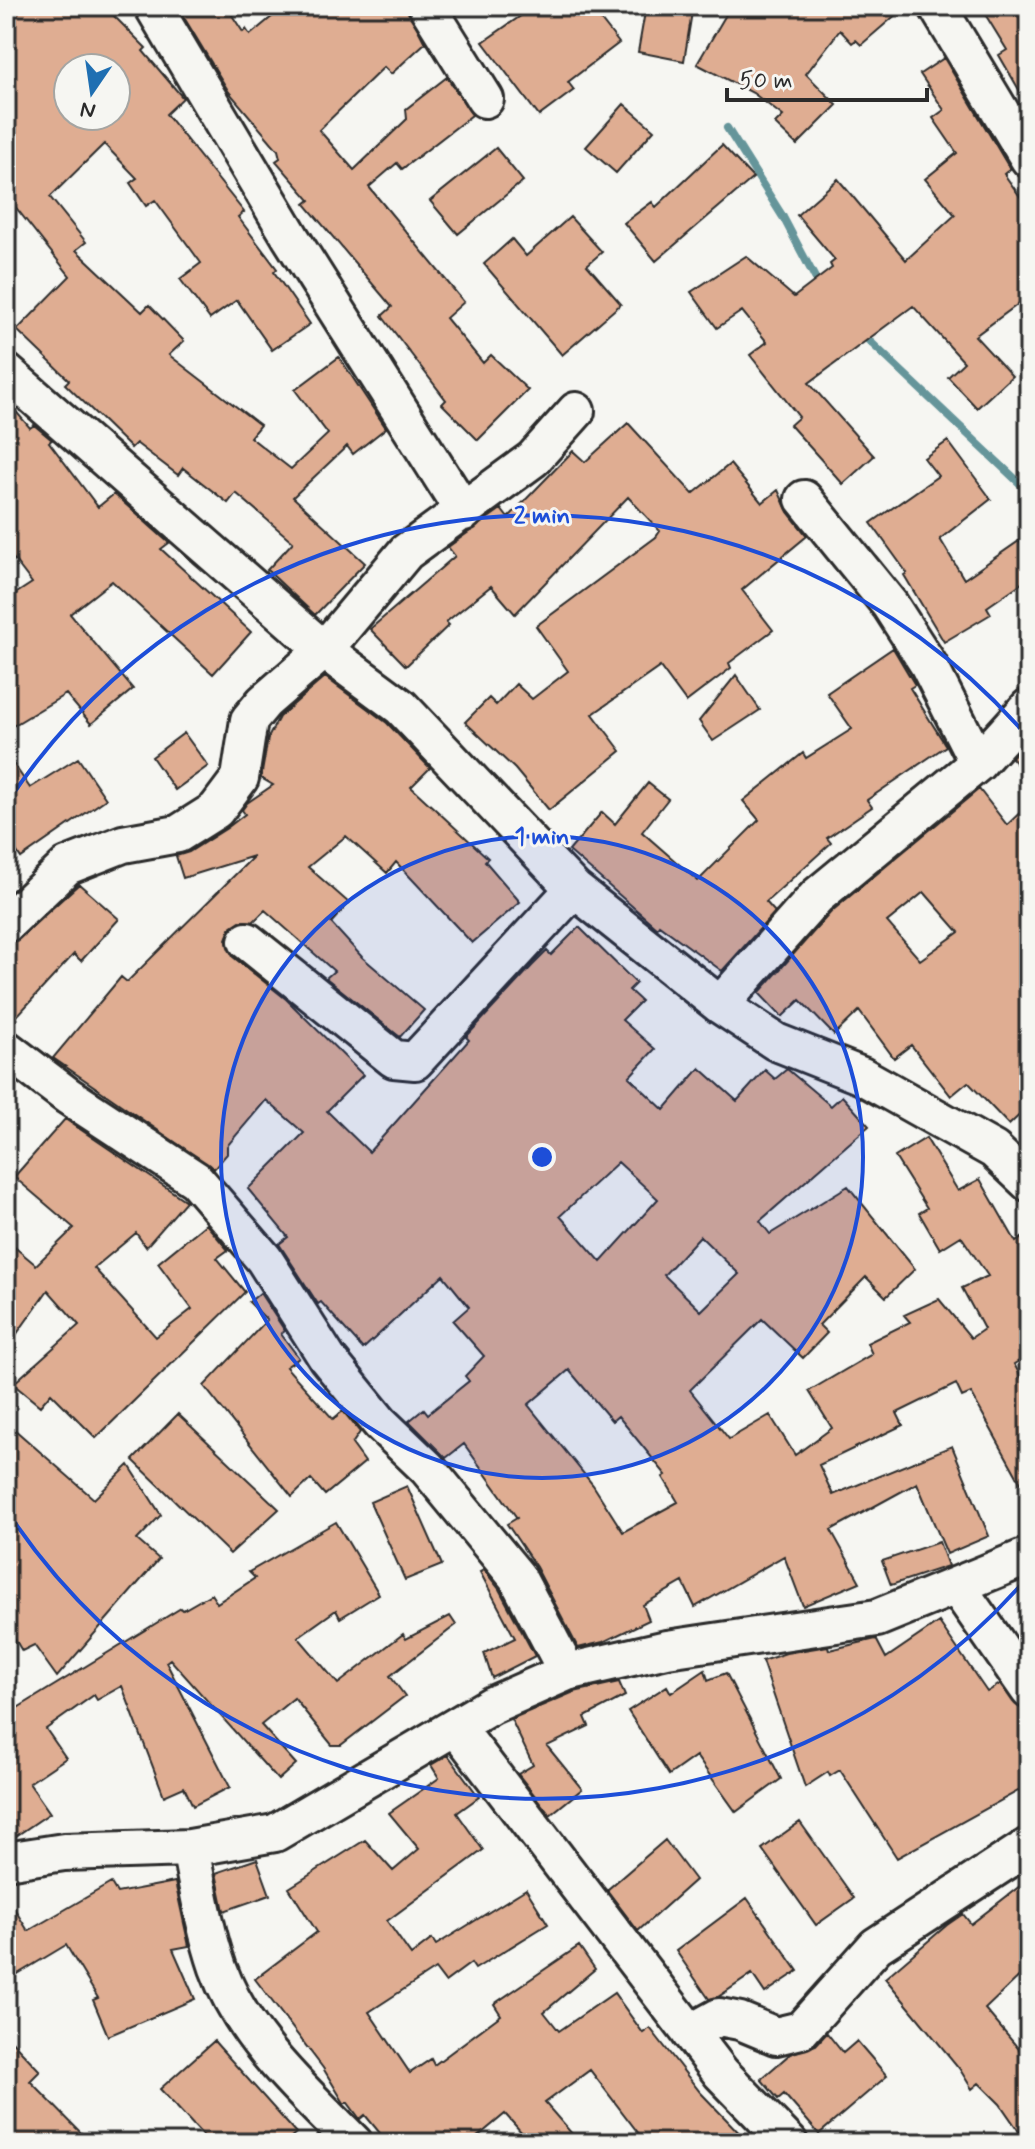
<svg xmlns="http://www.w3.org/2000/svg" width="1035" height="2149" font-family="Mynerve,sans-serif">
	<style>
		.lines { fill: none; stroke-linecap: round; stroke-linejoin: round }
		.stream { stroke: #65959a; stroke-width: 8 }
		.building { fill: #dfad92; stroke: #2b2b2b; stroke-width: 2; fill-rule: evenodd }
		.minor-casing { stroke: #2b2b2b; stroke-width: 42 }
		.minor { stroke: #f6f6f2; stroke-width: 36 }
		.ring { fill: none; stroke: #1d4ed8; stroke-width: 4 }
		.centre { fill: #1d4ed8; stroke: #f6f6f2; stroke-width: 4 }
		.ring-label { font-size: 24px; text-anchor: middle; font-weight: bold; fill: #1d4ed8; stroke: #f6f6f2; stroke-width: 6; stroke-linejoin: round; paint-order: stroke }
	</style>
	<rect width="100%" height="100%" fill="#f6f6f2"/>
	<filter id="ink" filterUnits="userSpaceOnUse"><feTurbulence type="fractalNoise" baseFrequency=".0125" numOctaves="2"/><feDisplacementMap in="SourceGraphic" scale="16" xChannelSelector="R" yChannelSelector="G"/><feConvolveMatrix kernelMatrix="1 2 1 2 8 2 1 2 1" color-interpolation-filters="sRGB"/></filter>
	<g filter="url(#ink)">
		<g class="lines">
			<path class="stream" d="M727 128 783 217 821 289
				M862 334 1029 492"/>
		</g>
		<path class="building" d="M6 6H104L146 48 143 51 183 98 166 114 244 212 238 217 277 269 274 272 310 324 272 350 237 300 210 319 180 279 201 263 155 200 146 206 130 183 137 178 104 144 50 197 86 242 76 250 142 312 149 305 184 341 169 355 260 425 250 437 291 469 328 434 295 390 339 357 386 428 353 454 347 446 293 497 365 563 315 615 267 570 293 542 236 493 228 503 183 468 178 475 136 443 131 448 65 384 69 380 17 330 70 276 6 195ZM68 68H116V116H68Z
			M177 6H226L243 32 246 29 250 35 285 6H406L425 43 391 74 384 67 319 130 354 170 407 119 406 109 447 77 472 115 402 169 397 163 369 187 464 302 446 318 483 363 491 355 528 390 478 440 442 404 446 400 382 316 392 307 305 204 310 200 276 161 280 158 278 150 229 92Z
			M535 6H590L619 43 568 82 574 90 539 116 483 42Z
			M646 6H693L684 61 638 52Z
			M731 6H859L856 10 860 13 868 6H906L861 45 856 40 852 43 840 30 806 74 837 105 797 145 775 124 783 116 753 93 697 64Z
			M980 6H1029V107L999 55 1007 50Z
			M944 58 1010 169 1004 174 1029 209V296L975 336 1012 376 977 408 948 377 964 362 913 306 809 383 874 456 843 484 790 425 799 417 750 355 767 342 742 311 717 328 691 292 746 256 794 297 832 268 830 264 835 260 797 215 838 179 906 260 955 215 925 179 957 153 933 118 944 110 920 74Z
			M624 104 654 130 616 173 586 147Z
			M722 145 753 178 656 261 624 223 652 202 656 207Z
			M496 148 523 181 458 234 430 201Z
			M570 217 602 252 587 265 621 304 562 355 484 264 512 239 526 256Z
			M6 400 30 428 34 425 52 440 49 442 98 507 114 494 169 543 161 549 251 632 213 674 112 581 70 614 133 689 91 724 66 694 6 730V600L32 583 6 549Z
			M628 423 693 494 730 464 762 503 778 490 788 512 807 536 742 590 773 630 729 663 731 668 686 702 660 667 593 714 621 751 549 810 515 769 465 722 489 698 496 705 516 684 532 699 568 671 536 626 656 537 660 531 628 497 515 614 491 586 446 622 449 625 406 666 370 629 455 556 448 547 501 509 508 518 573 451 585 462Z
			M948 441 991 499 940 539 964 579 1019 541 1029 556V578L987 607 991 614 944 642 904 575 907 573 871 523 938 476 924 458Z
			M893 648 915 685 910 688 946 746 867 800 872 807 827 838 831 843 766 902 775 912 722 971 659 925 657 928 569 851 602 812 615 824 648 783 668 799 642 832 698 881 759 820 743 801 803 753 806 758 852 729 827 693Z
			M736 675 760 710 713 741 699 721Z
			M325 677 387 723 430 768 411 787 488 858 485 861 520 902 472 943 396 862 387 873 346 836 308 867 349 903 331 923 362 957 424 1010 400 1037 326 978 334 971 265 910 253 922 240 921 231 927 226 939 233 957 286 999 363 1075 327 1111 369 1152 469 1040 466 1037 532 966 547 951 551 955 579 927 636 983 629 990 641 1001 622 1020 655 1049 629 1077 664 1110 700 1068 737 1101 765 1070 775 1079 787 1069 831 1106 842 1096 869 1126 760 1221 770 1234 848 1186 915 1269 886 1297 866 1277 819 1325 827 1333 803 1358 762 1319 690 1390 729 1439 770 1415 795 1455 832 1428 809 1391 872 1354 867 1343 910 1322 904 1315 939 1299 971 1338 984 1329 962 1288 988 1276 961 1236 940 1249 919 1213 927 1208 895 1157 926 1138 958 1191 980 1179 1016 1242 1029 1233V1355L1014 1364 1029 1391V1498L971 1393 962 1397 956 1384 897 1413 903 1425 819 1465 833 1495 952 1446 989 1536 947 1554 917 1483 831 1530 860 1582 803 1606 784 1556 695 1607 683 1582 643 1605 649 1620 603 1642 578 1648 536 1567 507 1524 517 1518 464 1444 446 1458 409 1421 424 1409 428 1414 469 1381 465 1376 484 1356 453 1321 469 1307 443 1275 363 1349 321 1302 318 1304 279 1244 288 1237 248 1189 304 1133 266 1100 227 1146V1154L214 1169 53 1058 121 977 127 982 254 856 183 878 176 856 189 852 227 828 245 814 242 810 247 803 273 785 261 778 268 738 279 717ZM618 1162 658 1199 601 1262 560 1216ZM700 1236 739 1274 701 1311 664 1275ZM569 1370 612 1421 618 1416 666 1475 663 1477 678 1502 623 1532 593 1485 528 1405Z
			M184 733 208 766 175 790 152 757Z
			M1029 738V778L1011 758Z
			M6 753 30 788 78 758 106 799 21 858 6 836Z
			M979 789 1007 825 1029 804V1106L1009 1125 968 1082 951 1096 911 1045 894 1058 859 1011 834 1035 800 1000 782 1017 759 993 832 911ZM924 892 959 932 920 960 887 922Z
			M79 884 119 919 81 961 74 954 6 1028V950Z
			M65 1119 186 1201 146 1247 136 1233 94 1268 156 1337 192 1309 158 1263 206 1224 228 1250 217 1258 245 1292 96 1438 51 1393 40 1406 13 1384 79 1325 48 1290 6 1349V1240L36 1265 74 1228 14 1177Z
			M260 1293 285 1331 281 1334 299 1358 286 1367 333 1419 343 1411 360 1432 352 1444 365 1462 325 1495 311 1479 292 1497 204 1386 267 1320 249 1302Z
			M178 1414 279 1509 230 1554 133 1460Z
			M6 1422 94 1499 129 1465 161 1515 137 1540 159 1559 57 1677 34 1645 22 1651 6 1624Z
			M407 1486 442 1565 405 1580 370 1502Z
			M336 1522 379 1594 340 1618 336 1610 298 1637 338 1684 403 1634 406 1639 450 1616 456 1625 390 1676 405 1696 341 1745H332L294 1698 261 1725 296 1764 278 1780 170 1659 166 1662 230 1787 193 1806 184 1787 164 1796 122 1686 97 1700 94 1695 46 1729 66 1758 29 1783 50 1813 13 1838 6 1826V1715L181 1608 183 1610 211 1594 217 1603 255 1578 249 1572Z
			M939 1542 948 1566 891 1585 882 1561Z
			M484 1570 499 1589 535 1656 492 1678 484 1653 515 1638 480 1572Z
			M939 1622 987 1692 1000 1684 1029 1717V1785L897 1858 840 1770 830 1776 828 1772 805 1787 762 1661 786 1653 828 1646 829 1650 876 1639 886 1658Z
			M705 1670 708 1680 726 1673 781 1779 736 1812 696 1756 669 1775 628 1711 667 1686 671 1693Z
			M619 1682 625 1696 585 1717 589 1726 547 1746 582 1789 550 1815 518 1774 533 1765 511 1719 574 1692Z
			M448 1755 479 1797 457 1813 483 1850 387 1921 411 1955 432 1939 436 1945 526 1889 548 1924 475 1969 471 1963 445 1982 435 1969 369 2012 410 2073 431 2059 434 2065 501 2015 494 2004 579 1946 595 1969 544 2012 559 2031 614 1993 643 2033 650 2028 700 2092 749 2143H646L590 2070 545 2103 580 2143H531L505 2114 470 2143H388L365 2115 360 2119 348 2103H344L323 2068 255 1979 317 1932 289 1888 365 1840 393 1871 419 1849 389 1813 439 1778 431 1765Z
			M800 1822 854 1898 816 1925 762 1849Z
			M665 1840 695 1880 638 1931 607 1890Z
			M257 1859 270 1895 224 1911 216 1873Z
			M1029 1879V1967L985 2009 1029 2061 1027 2143 1000 2104 979 2083 972 2089 959 2068 885 1978 947 1925 963 1914 971 1924Z
			M175 1882 189 1946 173 1949 195 1999 108 2036 93 2000 98 1998 66 1945 6 1981V1895L28 1931 111 1883 117 1893Z
			M747 1898 798 1971 765 1993 752 1974 718 1997 709 1999 676 1951Z
			M827 2033 843 2053 857 2041 887 2076 819 2134 784 2094 778 2099 761 2079 790 2054 816 2045Z
			M6 2035 40 2071 30 2081 91 2143H6Z
			M214 2041 296 2133 284 2143H210L160 2089Z"/>
		<g class="lines">
			<defs>
				<path id="minor" d="M153 6 291 238 464 512
					M427 6 485 99
					M937 6 1029 159
					M6 372 324 650 401 707 574 889 720 1005 776 1042 862 1076 994 1150 1029 1183
					M804 499 890 605 928 664 978 763
					M6 924 67 866 123 844 178 834 216 810 240 778 249 720 264 702 324 650 406 552 533 459 576 411
					M247 941 394 1059 415 1061 574 889
					M720 1005 817 896 978 763 1029 707
					M6 1049 68 1096 196 1180 264 1259 327 1358 380 1423 427 1468 517 1577 567 1672
					M958 1588 1029 1690
					M456 1727 721 2073 789 2143
					M190 1848C198 1888 205 1930 218 1968 243 2038 303 2091 354 2143
					M6 1861 64 1852 190 1848 275 1833 492 1705 567 1672 667 1649 877 1618 1029 1556
					M690 2033 719 2017 740 2021 776 2036 801 2030 876 1946 1029 1846"/>
			</defs>
			<use href="#minor" class="minor-casing"/>
			<use href="#minor" class="minor"/>
		</g>
	</g>
	<circle cx="542" cy="1157" r="321" fill="#1d4ed8" fill-opacity=".12"/>
	<g class="ring">
		<circle cx="542" cy="1157" r="321"/>
		<path d="M1027 1578A642 642 0 0 1 7 1511M7 803A642 642 0 0 1 1027 736"/>
	</g>
	<circle cx="542" cy="1157" r="12" class="centre"/>
	<g class="ring-label">
		<text x="542" y="523">2 min</text>
		<text x="542" y="844">1 min</text>
	</g>
	<rect width="1035" height="2149" fill="none" stroke="#f6f6f2" stroke-width="32"/>
	<rect x="16" y="16" width="1003" height="2117" fill="none" stroke="#2b2b2b" stroke-width="3" filter="url(#ink)"/>
	<g transform="translate(92 92) rotate(193)"><circle r="38" fill="#f6f6f2" stroke="#a5a5a2" stroke-width="2"/>
	<path d="M0-6L14 30L0 20L-14 30Z" fill="#1f6fb2"/>
	<text y="-12" font-size="22" font-weight="bold" text-anchor="middle" fill="#2b2b2b">N</text>
	</g>
	<path d="M727 88v12h200v-12" fill="none" stroke="#2b2b2b" stroke-width="4"/>
	<text x="739" y="88" font-size="24" fill="#2b2b2b" stroke="#f6f6f2" stroke-width="6" paint-order="stroke">50 m</text>
</svg>
